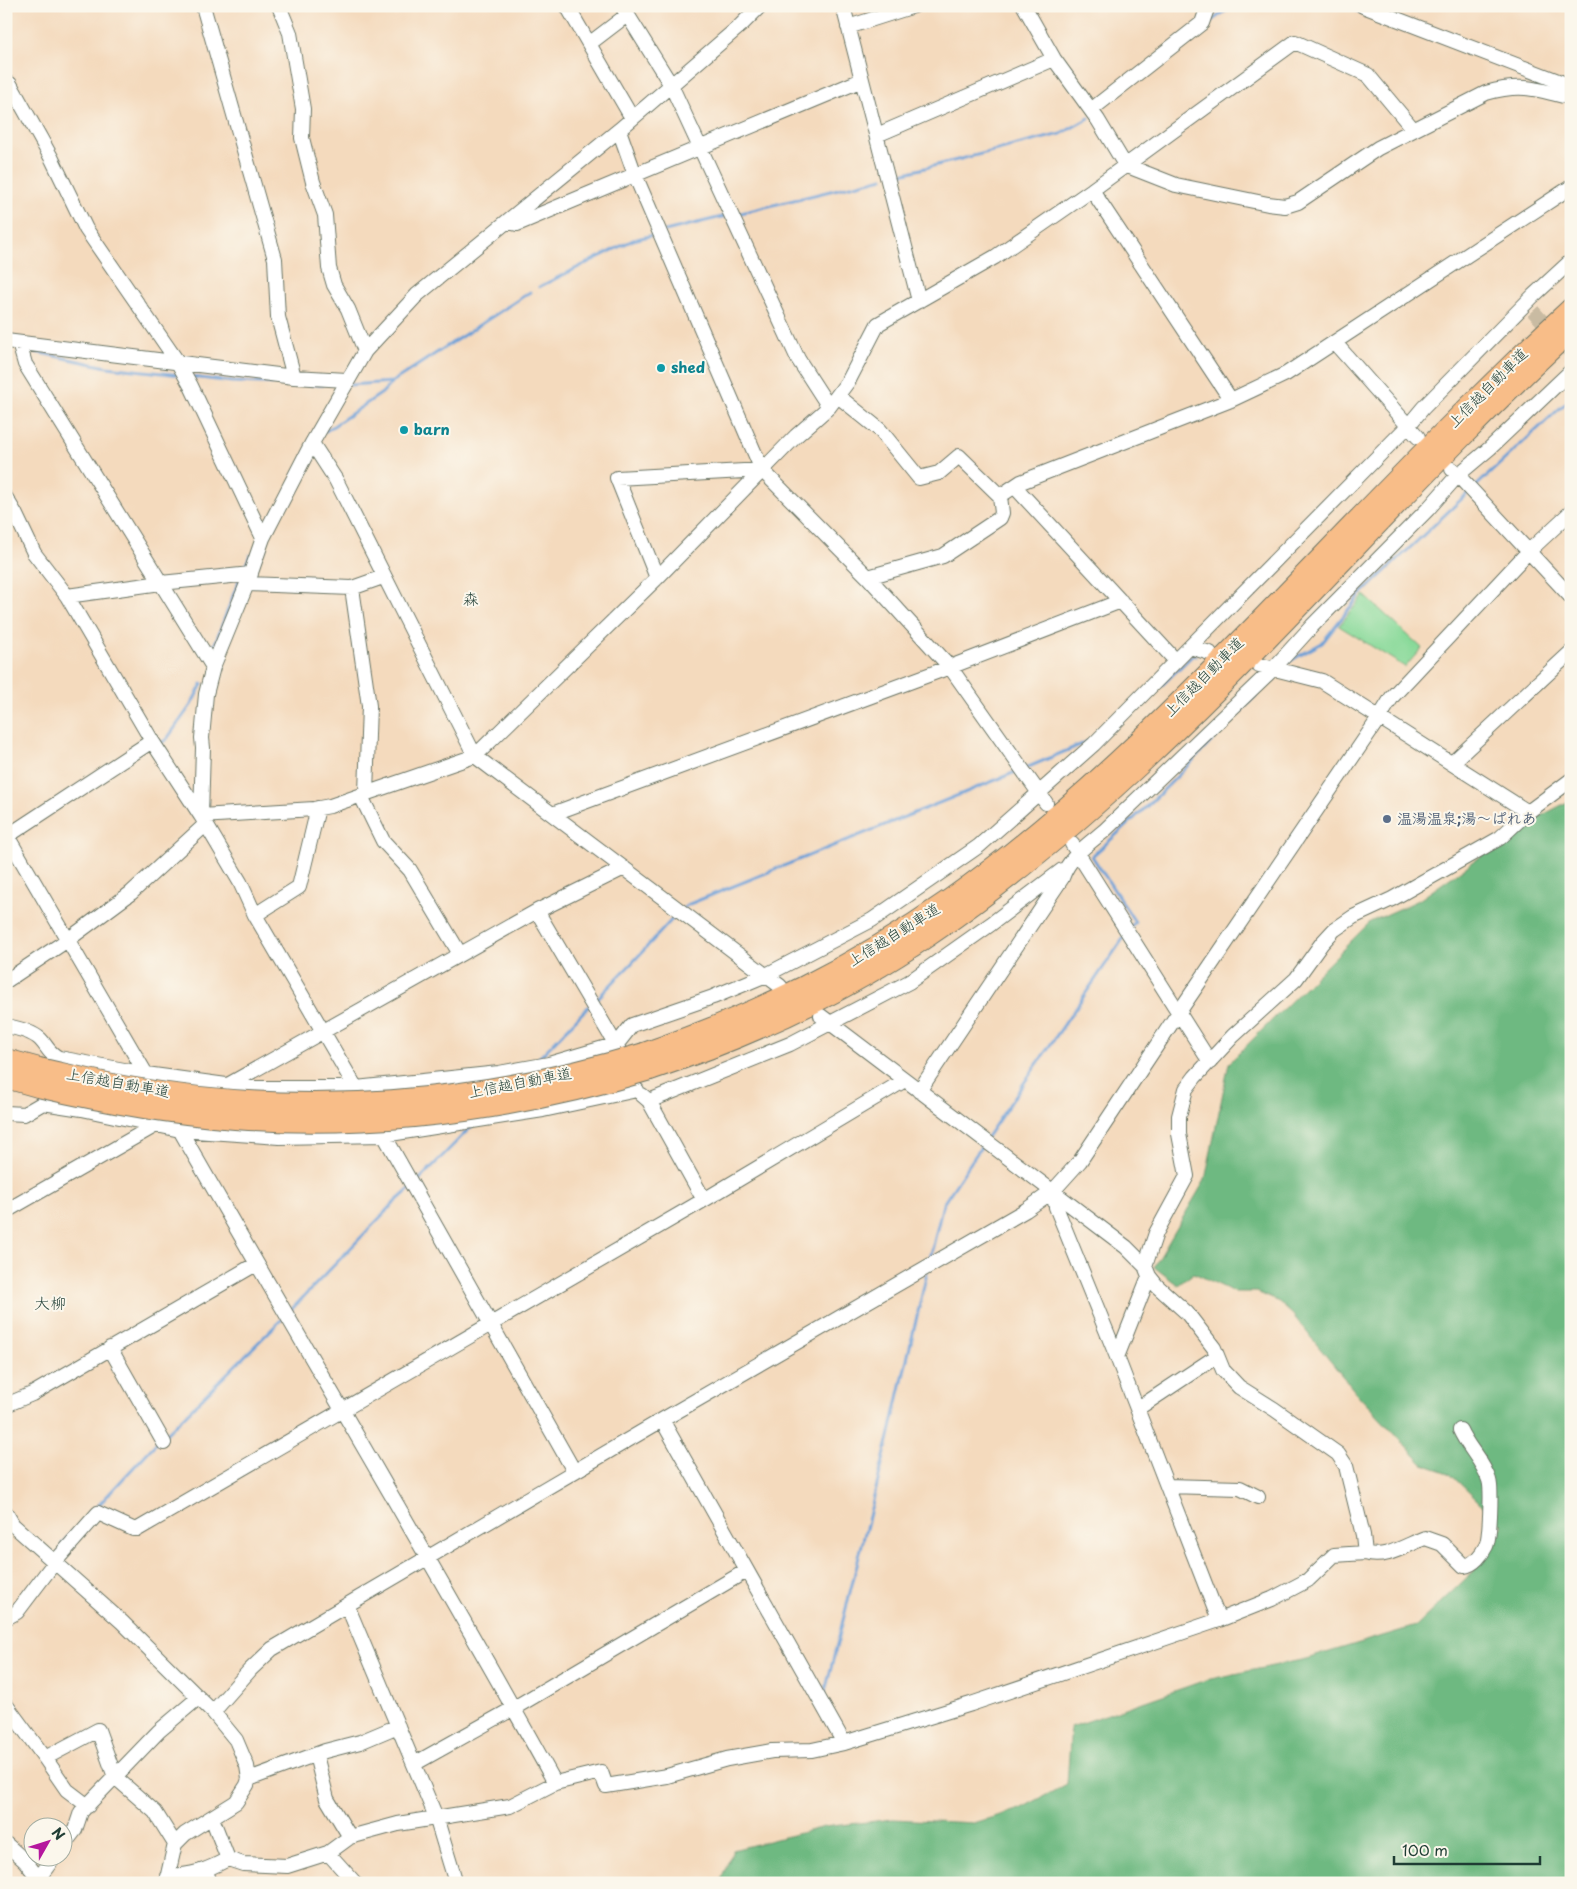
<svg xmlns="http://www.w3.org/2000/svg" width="1577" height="1889" font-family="'Playpen Sans','Klee One',sans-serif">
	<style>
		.green { fill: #88d999; stroke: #548b66 }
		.forest { fill: #6eb981; stroke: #467b5a }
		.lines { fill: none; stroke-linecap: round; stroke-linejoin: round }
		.stream { stroke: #6b9fd7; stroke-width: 3 }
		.minor-tunnel { stroke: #c9bba2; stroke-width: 14; stroke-dasharray: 14 7; stroke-linecap: butt }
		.minor-casing { stroke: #6a7464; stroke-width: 16 }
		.highway-casing { stroke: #6a7464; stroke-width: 22 }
		.minor { stroke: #fff; stroke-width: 14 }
		.highway { stroke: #f8bd88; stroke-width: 20 }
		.highway-bridge-casing { stroke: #6a7464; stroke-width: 22; stroke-linecap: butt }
		.highway-bridge { stroke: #f8bd88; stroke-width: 20 }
		.culture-dot { fill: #0f9aa8; stroke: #fbf7ec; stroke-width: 2 }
		.service-dot { fill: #5c6f8a; stroke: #fbf7ec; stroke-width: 2 }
		.labels { text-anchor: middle; stroke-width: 4; stroke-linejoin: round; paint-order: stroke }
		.culture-label { font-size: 15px; font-weight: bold; fill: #0d838f; stroke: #fbf7ec; text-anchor: start }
		.street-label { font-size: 15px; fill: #1f3d34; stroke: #fbf7ec }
		.service-label { font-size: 15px; font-weight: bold; fill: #4e5e75; stroke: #fbf7ec; text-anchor: start }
		.neighbourhood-label { font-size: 16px; fill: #1f3d34; stroke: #fbf7ec }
	</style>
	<rect width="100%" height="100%" fill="#fbf7ec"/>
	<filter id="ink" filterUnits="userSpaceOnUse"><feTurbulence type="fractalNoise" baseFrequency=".02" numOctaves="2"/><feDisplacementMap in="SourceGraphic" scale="10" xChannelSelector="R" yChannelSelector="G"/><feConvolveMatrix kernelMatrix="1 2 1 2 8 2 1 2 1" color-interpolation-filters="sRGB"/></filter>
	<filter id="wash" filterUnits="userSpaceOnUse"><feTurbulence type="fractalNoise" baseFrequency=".0096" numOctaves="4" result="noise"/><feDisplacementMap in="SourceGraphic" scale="20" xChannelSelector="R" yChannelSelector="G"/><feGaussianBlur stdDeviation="1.12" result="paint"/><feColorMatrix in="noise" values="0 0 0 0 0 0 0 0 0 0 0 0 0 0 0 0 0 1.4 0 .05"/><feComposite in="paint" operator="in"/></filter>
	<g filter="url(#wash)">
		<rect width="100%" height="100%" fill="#f4dabd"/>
		<path class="green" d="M1364 595 1422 648 1405 667 1339 626Z"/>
		<path class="forest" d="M1571 800V1883H720L733 1850 824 1827 893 1819 974 1823 1020 1809 1067 1784 1071 1727 1206 1680 1306 1659 1416 1626 1478 1567 1503 1525 1449 1473 1423 1464 1357 1394 1293 1315 1279 1302 1257 1292H1234L1194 1273 1178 1285 1154 1267 1205 1180 1229 1063 1370 922 1419 900 1528 823Z"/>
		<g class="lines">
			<path class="stream" d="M1345 6 1363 13
				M1208 23 1233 6
				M893 176 1061 134 1089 118
				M737 214 883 178
				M665 231 726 216
				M539 287 633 240 653 235
				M26 350 107 367 181 375
				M192 377 232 382 323 385
				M350 385 392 382 530 292
				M326 431 382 393 392 382
				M1475 487 1571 398
				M244 570 250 555
				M211 654 239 580
				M1288 662 1322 643 1360 595 1468 493
				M1162 685 1193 655 1196 656
				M161 743 167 739 191 705 202 684
				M1026 768 1087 742
				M684 908 687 905 1018 771
				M1130 928 1135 922 1092 856C1151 806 1203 750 1256 695
				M594 1002 632 963 677 914
				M536 1061 589 1006
				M987 1137 1125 936
				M415 1184 472 1126
				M930 1259 943 1204 983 1144
				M289 1312 395 1202 411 1188
				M165 1435 283 1318
				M96 1508 158 1441
				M62 1544 72 1532
				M824 1696 889 1437 927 1273"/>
		</g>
	</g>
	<g filter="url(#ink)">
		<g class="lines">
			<path class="minor-tunnel" d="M1533 311 1571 353"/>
			<defs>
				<path id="minor" d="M203 6 275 259 278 317 294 377 347 380
					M279 6 290 33 303 109 302 138 313 182 325 215 329 268 334 285 348 309 365 351
					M567 6 632 118
					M622 6 671 85 798 359 829 407
					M843 6 919 301
					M1024 6 1054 59 1098 120 1125 165 1176 185 1268 204 1285 206 1298 202 1378 148 1486 93C1522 83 1536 89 1571 98
					M1363 6 1571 86
					M848 27 914 6
					M589 44 627 15
					M6 84H10L52 159 86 229 177 361 191 386 263 538
					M1091 110 1202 23 1208 6
					M619 130 635 175 762 470 868 577 950 667 1046 803
					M877 135 1054 59
					M1092 190 1231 400
					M508 222 517 224 862 80
					M6 341 294 377
					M19 343 25 364 213 667
					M1335 343 1418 437
					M838 396 880 430 919 478 939 473 959 456 1000 496
					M312 443 336 480 475 756 780 986
					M1452 469 1571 597
					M1015 487 1176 661
					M6 498 15 513 34 553 67 596 152 741 201 816 240 882 255 915 356 1088
					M868 577 943 556 1000 518 1002 513 1000 496 1021 482 1231 400 1286 374 1571 187
					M657 578 617 478 762 470
					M247 584 352 588 383 577
					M352 588 369 706 366 793
					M67 596 161 583 251 574
					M1190 647 1210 653
					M1259 665 1322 681 1528 812
					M1452 763 1571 652
					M361 796 383 841 410 870 460 954
					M552 814 950 667 1121 601
					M201 816 314 809 330 806 475 756 657 578 796 436 829 407 849 380 878 324 995 257 1092 190 1295 42 1368 75 1413 129
					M201 816 203 748 202 738 206 694 213 667 247 584 263 538 312 443 365 351 417 295 619 130 741 25 760 6
					M6 834 146 1074
					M6 837 152 741
					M1072 844 1210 1062
					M537 911 619 1050
					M255 915 299 887 318 808
					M6 981 69 939 131 893 205 825
					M6 1026C17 1028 31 1031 40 1039 48 1047 48 1053 59 1058L146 1074 248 1088H356L499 1073 549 1064 617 1044 632 1025 713 997 766 975 872 920 979 846 1094 744 1408 426 1423 408 1533 296 1571 261
					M226 1086 537 911 624 868
					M919 1091 1062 878C1069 857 1087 845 1104 831L1274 668 1312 626 1428 509 1458 475 1490 448 1571 371
					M642 1095 649 1101 704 1200
					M649 1101 790 1044 909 982 991 924 1062 870
					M6 1113 24 1114 43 1103 82 1109 180 1130 279 1137 384 1135 543 1110 637 1090
					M180 1130C304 1348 434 1563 555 1783
					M384 1135 574 1471
					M1053 1191 1056 1207 1117 1357 1219 1620
					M6 1211 156 1125
					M1145 1266 1156 1233 1187 1176 1179 1134V1116L1186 1089 1195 1077 1233 1036 1296 979 1322 943 1334 930 1353 917 1392 899 1500 838 1528 812 1571 780
					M110 1348 164 1443
					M1117 1357 1149 1276
					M6 1405 32 1394 256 1264
					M1137 1409 1217 1356
					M662 1420 844 1743
					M1167 1486 1240 1488 1258 1497
					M6 1513 13 1525 122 1622 213 1712 236 1740 247 1766 249 1779 247 1785 236 1802 185 1834 175 1844 166 1883
					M1365 1553C1385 1560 1406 1545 1425 1538L1442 1544 1464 1566C1474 1565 1482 1554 1486 1546 1490 1538 1492 1489 1489 1480 1483 1461 1468 1448 1460 1430
					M347 1605 436 1817 456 1883
					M6 1618 17 1612 54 1563 98 1513 133 1529H138L704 1200 905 1080
					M6 1705 45 1758 98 1730 115 1777 155 1812 175 1844
					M213 1712 250 1670 272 1649 662 1420 1026 1210 1053 1191 1080 1161 1179 1012 1379 718 1392 697 1529 551 1571 512
					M316 1755 327 1799 350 1837
					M45 1758 67 1790 88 1806
					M414 1764 514 1708 746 1571
					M249 1779 325 1751 360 1742 398 1726
					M212 1818 228 1859 243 1864 287 1866 328 1853 350 1837 398 1824 510 1806 555 1783 601 1772 606 1786 667 1776 727 1759 772 1751 812 1750 844 1743 971 1704 1219 1620 1272 1599 1308 1580 1334 1555 1365 1553 1363 1535 1346 1466 1338 1454 1274 1409 1239 1387 1223 1370 1214 1348 1187 1313 1157 1286 1149 1276 1145 1266 1126 1247 821 1016
					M6 1844 25 1861 39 1879 46 1883
					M62 1847 75 1830 81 1812 159 1731 198 1698
					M328 1853 355 1883
					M206 1871 210 1883
					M167 1876C194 1875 205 1871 228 1859
					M35 1883 55 1856"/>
				<path id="highway" d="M644 1053C756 1014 853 967 950 899 1069 815 1172 711 1272 608 1371 506 1467 404 1571 308
					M6 1059 39 1068
					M650 1070C749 1037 844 994 930 935 1173 770 1356 530 1571 331
					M6 1078 38 1087"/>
			</defs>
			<use href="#minor" class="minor-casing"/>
			<use href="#highway" class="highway-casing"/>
			<use href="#minor" class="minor"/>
			<use href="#highway" class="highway"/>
			<defs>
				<path id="highway-bridge" d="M39 1068C71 1075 103 1083 135 1088 306 1117 479 1103 644 1053
					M38 1087C103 1102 169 1114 235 1119 376 1129 515 1111 650 1070"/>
			</defs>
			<use href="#highway-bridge" class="highway-bridge-casing"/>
			<use href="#highway-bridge" class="highway-bridge"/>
		</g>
	</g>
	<g class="culture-dot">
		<circle cx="661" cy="368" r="5"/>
		<circle cx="404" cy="430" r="5"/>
	</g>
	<circle class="service-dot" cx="1387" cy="819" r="5"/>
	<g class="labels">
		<g class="culture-label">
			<text x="671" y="373">shed</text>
			<text x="414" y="435">barn</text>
		</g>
		<g class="street-label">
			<text transform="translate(1488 388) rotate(-45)" y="5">上信越自動車道</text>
			<text transform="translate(1204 677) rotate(-45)" y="5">上信越自動車道</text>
			<text transform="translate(894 935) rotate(-32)" y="5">上信越自動車道</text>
			<text transform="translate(118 1083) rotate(10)" y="5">上信越自動車道</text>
			<text transform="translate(520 1083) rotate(-11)" y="5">上信越自動車道</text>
		</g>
		<g class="service-label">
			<text x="1397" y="824">温湯温泉;湯〜ぱれあ</text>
		</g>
		<g class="neighbourhood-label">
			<text x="471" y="605">森</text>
			<text x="50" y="1309">大柳</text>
		</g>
	</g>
	<rect width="1577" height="1889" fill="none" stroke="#fbf7ec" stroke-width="25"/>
	<g transform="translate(48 1842) rotate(51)"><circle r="24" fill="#fbf7ec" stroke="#a3ada2"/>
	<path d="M0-4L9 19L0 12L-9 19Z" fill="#b5179e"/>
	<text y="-8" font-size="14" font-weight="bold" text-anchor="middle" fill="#1f3d34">N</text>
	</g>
	<path d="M1394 1856v8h146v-8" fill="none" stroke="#1f3d34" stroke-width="2.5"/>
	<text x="1402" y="1856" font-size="15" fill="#1f3d34" stroke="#fbf7ec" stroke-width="4" paint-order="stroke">100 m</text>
</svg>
